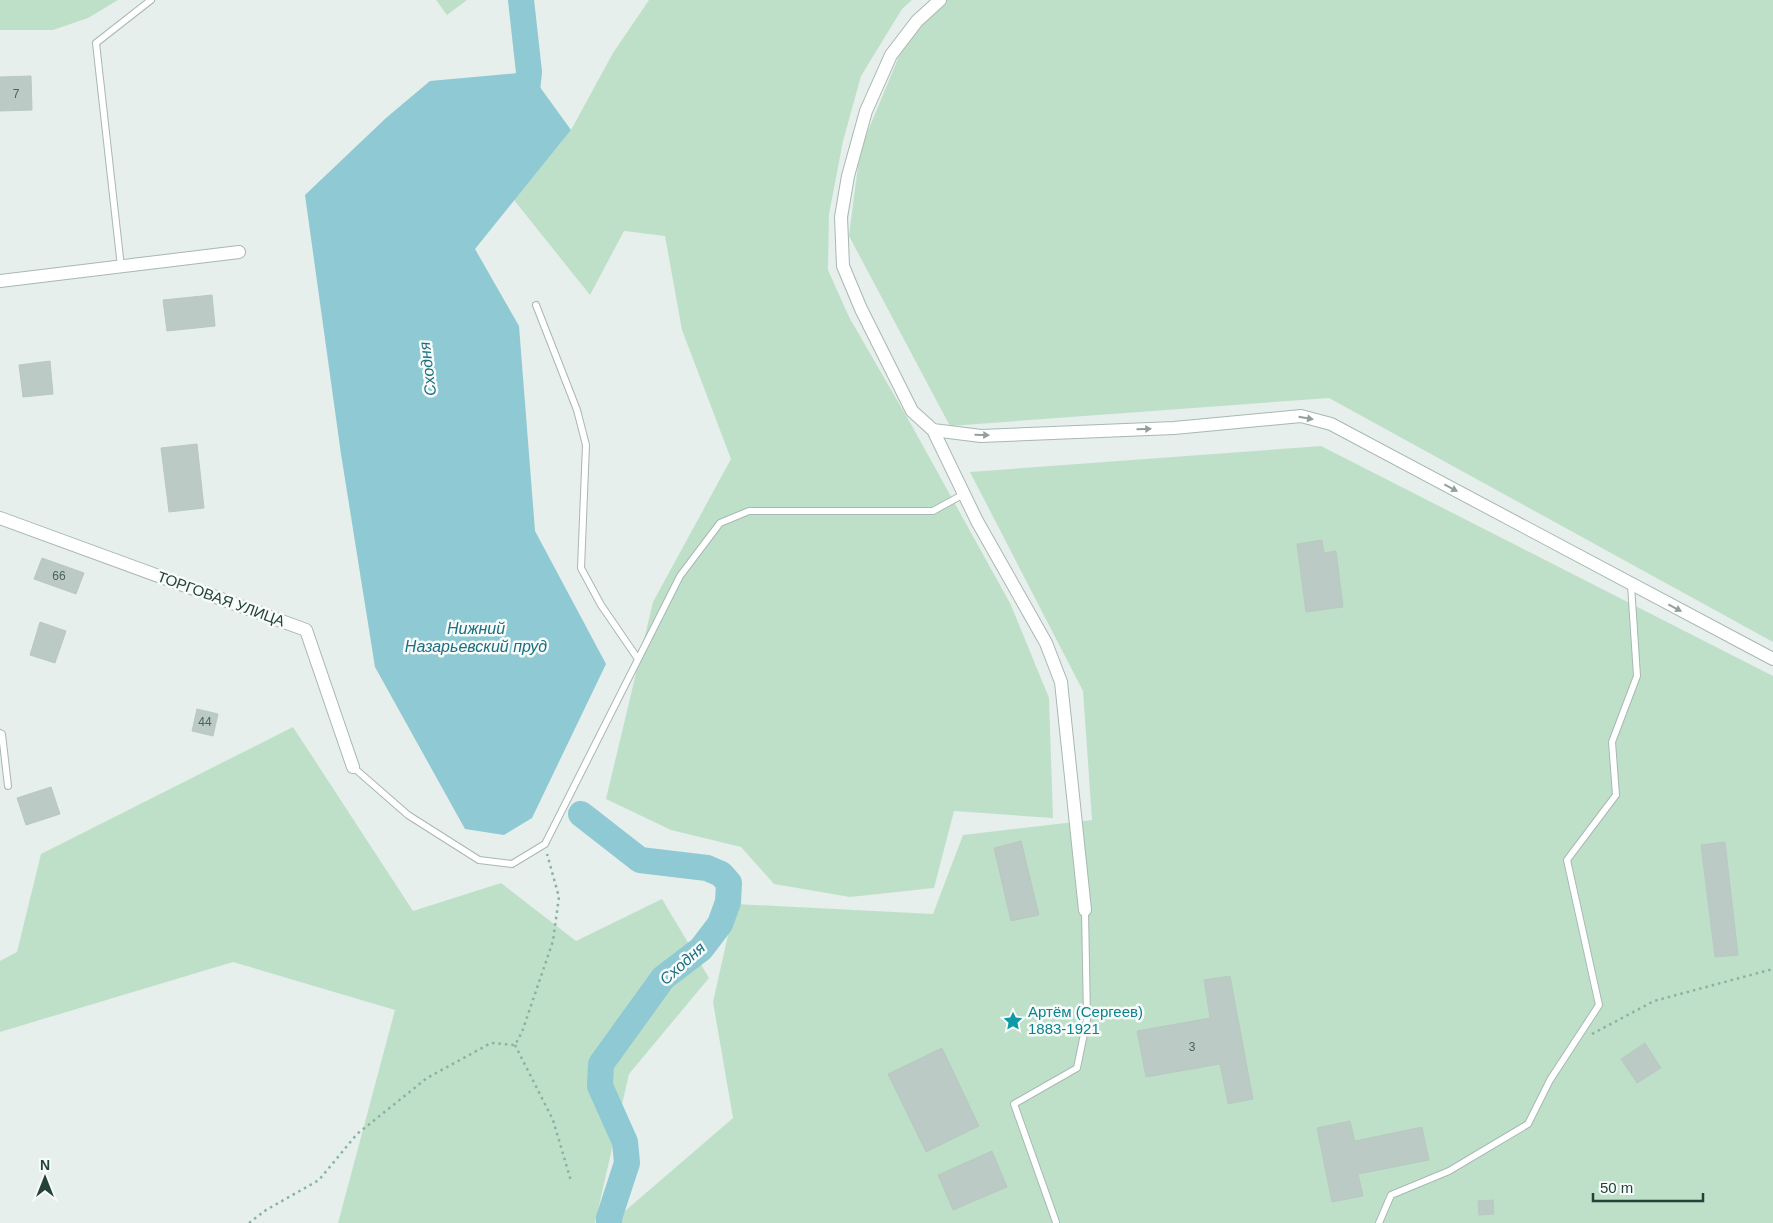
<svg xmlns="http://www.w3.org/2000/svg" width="1773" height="1223" font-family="Arial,sans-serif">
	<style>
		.green { fill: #bfe0c8 }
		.water { fill: #8ec9d4 }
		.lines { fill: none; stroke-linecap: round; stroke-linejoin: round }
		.river { stroke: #8ec9d4; stroke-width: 26 }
		.building { fill: #bbcac4; stroke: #b8c9c2 }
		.lane-casing { stroke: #a8b8b2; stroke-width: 8 }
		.street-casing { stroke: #a8b8b2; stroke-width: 14 }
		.path { stroke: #86b3a5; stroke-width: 2.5; stroke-dasharray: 2.5 4; stroke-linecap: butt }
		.lane { stroke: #fff; stroke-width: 6 }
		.street { stroke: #fff; stroke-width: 12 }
		.oneway { fill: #92a09c }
		.labels { text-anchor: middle; stroke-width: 5; stroke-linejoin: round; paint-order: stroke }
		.number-label { font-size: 12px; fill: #4a645c }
		.street-label { font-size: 15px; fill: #24423a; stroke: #f7fbf9 }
		.culture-label { font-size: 15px; fill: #0d838f; stroke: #f7fbf9; text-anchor: start }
		.water-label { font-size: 16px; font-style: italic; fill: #1c6f80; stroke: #f7fbf9 }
	</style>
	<rect width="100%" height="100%" fill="#e6efeb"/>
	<path class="green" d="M0 0H118L88 18 53 30H0Z
		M436 0H467L447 15Z
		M649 0H912L902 9 861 76 843 141 829 214 828 270 849 317 912 426 1011 605 1049 698 1053 818 954 811 934 888 850 897 774 884 741 847 671 830 606 799 653 602 731 459 682 330 665 236 624 231 590 295 514 200 571 130 613 53Z
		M947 0H1773V642L1329 398 950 426 849 236 860 150 907 37Z
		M1321 446 1773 676V1223H611L733 1118 713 1002 735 904 933 914 963 835 1092 820 1083 691 970 472Z
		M293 727 413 911 501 883 576 941 662 899 709 978 629 1074 595 1223H338L395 1010 233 962 0 1032V961L17 952 41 854Z"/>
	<path class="water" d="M529 72 571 130 475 249 519 326 535 531 606 664 532 818 504 835 465 829 375 667 341 454 305 195 386 118 430 81Z"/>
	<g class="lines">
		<path class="river" d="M521 0 529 72 525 109
			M581 814 640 860 707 868 721 874 729 883 728 902 720 924 701 949 663 978 601 1064 600 1086 625 1142 627 1163 609 1218V1223"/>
	</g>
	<path class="building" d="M31 76 32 110 0 111V77Z
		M212 295 215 326 167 331 163 300Z
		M50 361 53 394 23 397 19 365Z
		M197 444 204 508 169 512 161 448Z
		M1322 540 1324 553 1336 551 1343 607 1306 612 1297 544Z
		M42 558 84 573 76 594 34 579Z
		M40 622 66 631 55 663 30 655Z
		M197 709 218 714 213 736 192 731Z
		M51 787 60 814 26 825 17 798Z
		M1021 841 1039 915 1011 921 994 848Z
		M1725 842 1738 955 1715 957 1701 845Z
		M1230 976 1253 1099 1228 1104 1220 1064 1146 1077 1137 1031 1210 1018 1204 980Z
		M1645 1043 1661 1068 1637 1083 1621 1059Z
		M942 1048 979 1126 926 1152 888 1074Z
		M1350 1121 1355 1141 1422 1127 1429 1160 1358 1174 1363 1196 1332 1202 1317 1128Z
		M992 1151 1007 1187 953 1210 938 1175Z
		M1493 1200 1494 1214 1479 1215 1478 1201Z"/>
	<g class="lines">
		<defs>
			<path id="lane" d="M121 267 96 43 151 0
				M536 305 577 410 586 445 581 568 601 605 638 659
				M0 733 2 734 8 786
				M353 767 408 815 479 860 512 864 545 844 680 576 720 523 749 511H933L964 494
				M1056 1222 1014 1104 1077 1068 1087 1019 1085 910
				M1379 1223 1391 1195 1449 1171 1528 1124 1550 1080 1599 1005 1567 860 1616 795 1612 742 1637 676 1631 585"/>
			<path id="street" d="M940 0 917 21 891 55 866 111 848 176 841 217 843 266 861 309 912 411 933 430 977 521 1046 643 1061 682 1085 910
				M0 281 239 252
				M933 430 981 436 1174 428 1301 416 1331 424 1773 659
				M0 518 306 630 353 767"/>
		</defs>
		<use href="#lane" class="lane-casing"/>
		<use href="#street" class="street-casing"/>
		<path class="path" d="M1592 1034 1654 1001 1773 969
			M515 1045 553 1120 571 1181
			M249 1223 266 1210 319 1180 357 1134 427 1078 491 1043 515 1045 522 1032 553 941 559 897 547 854"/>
		<use href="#lane" class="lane"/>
		<use href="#street" class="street"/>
	</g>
	<defs><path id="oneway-solid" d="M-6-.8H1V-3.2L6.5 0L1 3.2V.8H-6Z" transform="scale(1.25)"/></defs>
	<g class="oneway">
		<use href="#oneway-solid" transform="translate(1306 418) rotate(10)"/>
		<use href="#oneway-solid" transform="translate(1144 429) rotate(-2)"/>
		<use href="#oneway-solid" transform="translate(982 435) rotate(2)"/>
		<use href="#oneway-solid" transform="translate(1451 488) rotate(28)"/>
		<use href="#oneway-solid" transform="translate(1675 608) rotate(28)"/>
	</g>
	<defs>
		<symbol id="sight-bare" viewBox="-9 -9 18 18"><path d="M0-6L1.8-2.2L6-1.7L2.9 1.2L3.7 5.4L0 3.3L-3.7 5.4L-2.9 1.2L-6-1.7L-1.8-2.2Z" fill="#0f9aa8" stroke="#f7fbf9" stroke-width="2.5" paint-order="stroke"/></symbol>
	</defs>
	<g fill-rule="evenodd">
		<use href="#sight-bare" x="999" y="1007" width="28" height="28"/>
	</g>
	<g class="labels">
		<g class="number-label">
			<text x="16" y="98">7</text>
			<text x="59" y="580">66</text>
			<text x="205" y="726">44</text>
			<text x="1192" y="1051">3</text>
		</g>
		<g class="street-label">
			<text transform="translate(221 599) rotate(20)" y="5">ТОРГОВАЯ УЛИЦА</text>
		</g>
		<g class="culture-label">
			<text x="1028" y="1017">Артём (Сергеев)<tspan x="1028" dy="17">1883-1921</tspan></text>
		</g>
		<g class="water-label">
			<text transform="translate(427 369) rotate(-97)" y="6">Сходня</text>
			<text x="476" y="634">Нижний<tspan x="476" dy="18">Назарьевский пруд</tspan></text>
			<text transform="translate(682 963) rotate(-42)" y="6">Сходня</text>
		</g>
	</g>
	<g transform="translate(45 1178)" stroke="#f7fbf9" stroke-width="4" paint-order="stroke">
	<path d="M0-4L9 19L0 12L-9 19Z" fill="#24423a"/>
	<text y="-8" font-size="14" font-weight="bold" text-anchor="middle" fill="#24423a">N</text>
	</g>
	<path d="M1593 1193v8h110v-8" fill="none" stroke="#24423a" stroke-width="2.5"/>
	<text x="1600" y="1193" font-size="15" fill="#24423a" stroke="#f7fbf9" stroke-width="4" paint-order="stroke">50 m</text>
</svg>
